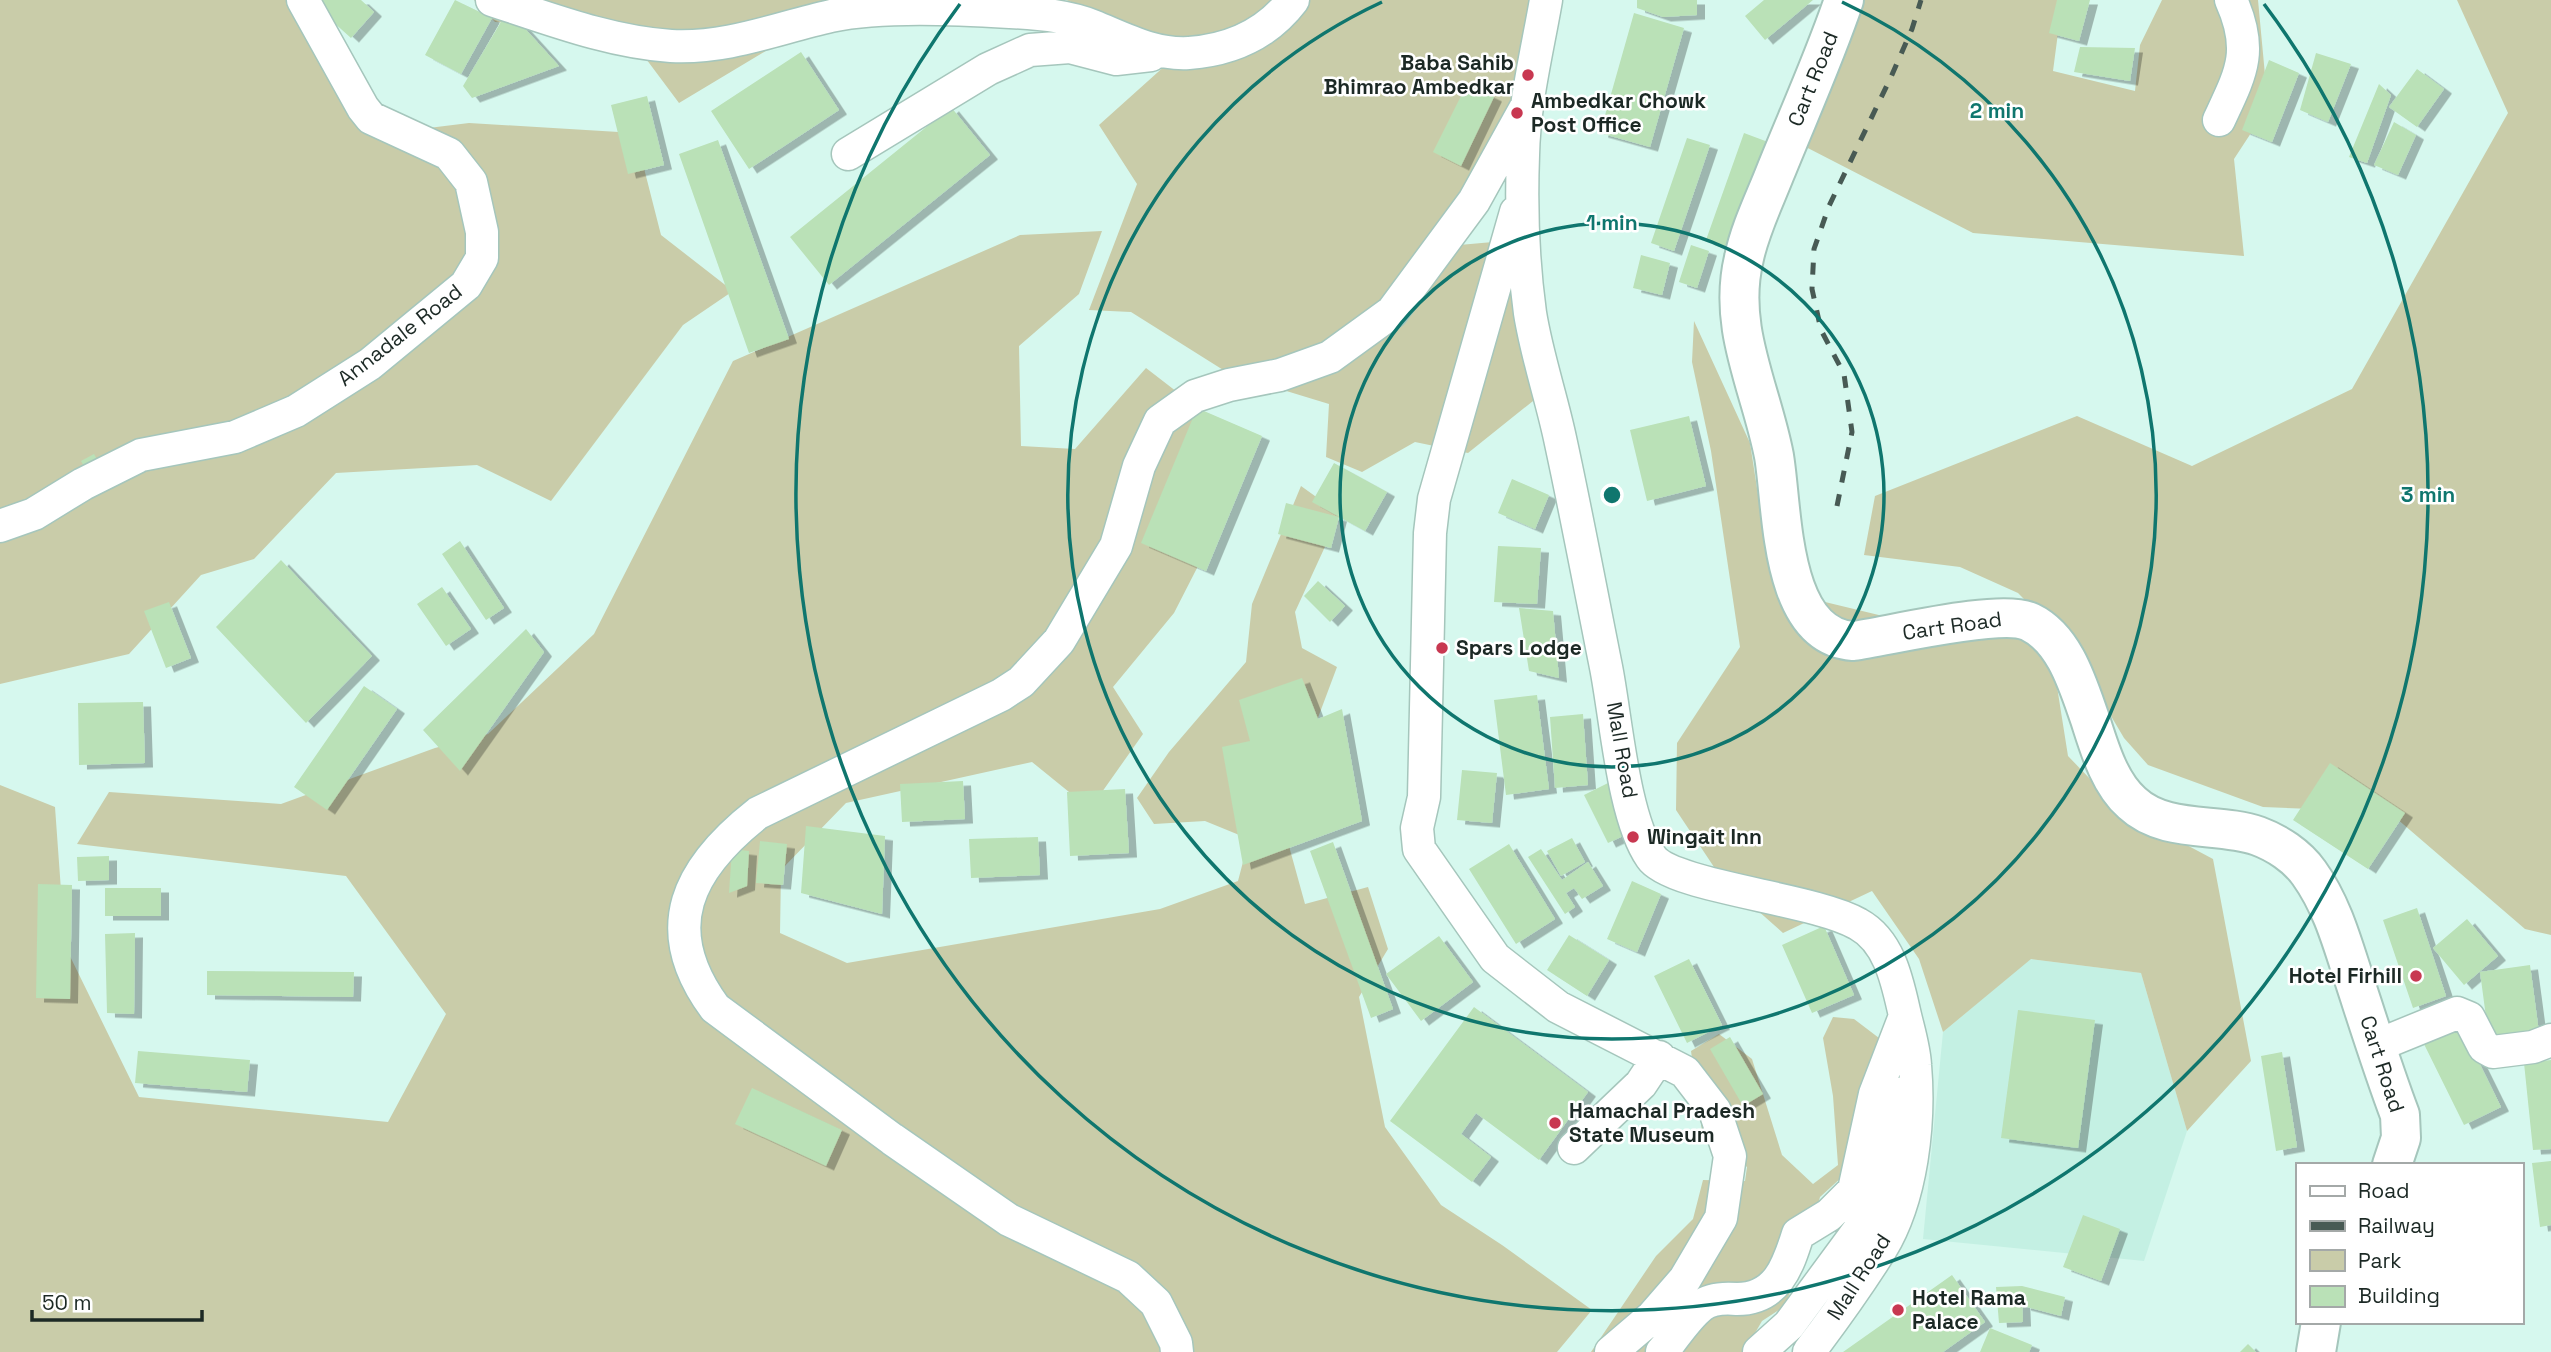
<svg xmlns="http://www.w3.org/2000/svg" width="2551" height="1352" font-family="'Space Grotesk',sans-serif">
	<style>
		.built { fill: #c4f0e3 }
		.green { fill: #c9cca9 }
		.building { fill: #bae1b7; filter: url(#shadow) }
		.lines { fill: none; stroke-linecap: round; stroke-linejoin: round }
		.minor-casing { stroke: #a5c6bc; stroke-width: 35 }
		.major-casing { stroke: #a5c6bc; stroke-width: 42 }
		.minor { stroke: #fff; stroke-width: 32 }
		.major { stroke: #fff; stroke-width: 38 }
		.rail { stroke: #485a54; stroke-width: 5; stroke-dasharray: 12 12; stroke-linecap: butt }
		.ring { fill: none; stroke: #0f766e; stroke-width: 3.5 }
		.poi-dot { fill: #c83851; stroke: #fff; stroke-width: 2.5 }
		.labels { text-anchor: middle; stroke-width: 5; stroke-linejoin: round; paint-order: stroke }
		.poi-label { font-size: 21px; font-weight: bold; fill: #1c2925; stroke: #fff; text-anchor: start }
		.street-label { font-size: 21px; fill: #1c2925; stroke: #fff }
		.centre { fill: #0f766e; stroke: #fff; stroke-width: 3.5 }
		.ring-label { font-size: 21px; text-anchor: middle; font-weight: bold; fill: #0f766e; stroke: #fff; stroke-width: 5; stroke-linejoin: round; paint-order: stroke }
	</style>
	<defs>
		<filter id="shadow"><feDropShadow dx="8" dy="4.5" stdDeviation="0" flood-color="#0004"/></filter>
	</defs>
	<rect width="100%" height="100%" fill="#d6f8ee"/>
	<path class="built" d="M2030 959 2141 973 2187 1131 2144 1261 1923 1239 1943 1032Z"/>
	<path class="green" d="M0 0H290L372 135 469 123 635 133 661 235 733 291 683 325 551 501 477 465 336 473 254 559 201 575 129 654 0 684Z
		M474 0H883L849 1 679 103 623 28 495 22Z
		M1066 0H1557L1552 44 1437 247 1504 241 1553 385 1468 453 1415 442 1362 472 1326 457 1329 404 1228 373 1131 312 1089 310 1137 184 1099 125 1187 46Z
		M1854 0H2084L2061 10 2053 71 2135 91 2140 45 2162 0H2258L2268 107 2234 159 2244 256 1973 233 1800 144Z
		M2457 0H2551V935L2525 929 2389 812 2263 807 2148 765 2124 738 2069 645 2018 593 1960 567 1864 555 1875 496 2077 416 2192 466 2352 389 2508 113Z
		M1102 231 1079 294 1019 346 1021 446 1075 449 1146 368 1225 429 1218 527 1174 613 1113 687 1143 734 1090 809 1032 762 846 803 781 870 780 933 847 963 1160 909 1238 881 1249 839 1205 821 1154 824 1137 798 1169 752 1246 662 1252 604 1301 486 1340 514 1295 612 1302 648 1337 667 1316 723 1276 799 1305 904 1368 887 1388 949 1359 997 1385 1127 1441 1205 1502 1245 1592 1310 1557 1352H0V785L55 807 65 946 139 1097 388 1122 446 1014 346 876 77 844 109 792 281 804 435 748 488 734 594 634 733 361 1020 235Z
		M1694 321 1750 443 1768 559 1792 594 1887 617 2010 622 2055 674 2068 756 2119 809 2213 859 2251 1061 2187 1131 2141 973 2031 959 1943 1032 1919 959 1872 891 1783 933 1722 879 1676 810 1677 743 1740 647 1711 451 1692 362Z
		M1833 1017 1854 1019 1879 1038 1876 1146 1820 1197 1806 1250 1785 1306 1762 1321 1744 1352H1591L1656 1256 1693 1219 1703 1180 1745 1181 1747 1167 1702 1131 1691 1051 1719 1034 1752 1059 1782 1155 1813 1184 1838 1165 1833 1096 1823 1038Z"/>
	<path class="building" d="M317 0H361L374 12 351 38 313 4Z
		M455 0 492 18 461 74 425 55Z
		M1637 0H1697V15L1663 17 1637 8Z
		M1764 0H1813L1765 40 1745 16Z
		M2057 0H2090L2079 41 2049 33Z
		M508 10 559 66 472 98 463 86Z
		M1634 13 1684 28 1650 147 1600 133Z
		M2080 47 2135 48 2130 81 2074 72Z
		M801 52 839 110 749 169 711 111Z
		M2316 53 2351 64 2328 122 2300 110Z
		M2269 60 2299 73 2272 142 2242 130Z
		M2417 69 2444 89 2417 127 2389 107Z
		M1467 84 1494 97 1461 166 1433 152Z
		M2379 84 2391 95 2367 163 2349 157Z
		M647 96 664 165 628 174 611 105Z
		M951 107 990 155 829 285 790 237Z
		M2394 122 2416 135 2398 175 2374 165Z
		M1744 133 1768 142 1730 248 1706 240Z
		M1687 138 1710 145 1674 251 1651 243Z
		M718 140 789 339 749 353 679 154Z
		M1691 245 1709 251 1697 288 1679 282Z
		M1641 255 1670 263 1662 295 1633 288Z
		M1197 408 1262 436 1206 571 1141 543Z
		M1689 416 1706 486 1647 501 1630 430Z
		M94 454 99 463 86 470 81 461Z
		M1334 463 1387 492 1365 531 1312 502Z
		M1512 479 1549 495 1535 529 1498 513Z
		M1286 503 1339 517 1331 548 1278 534Z
		M460 541 504 608 486 620 442 554Z
		M1498 546 1541 548 1537 604 1494 602Z
		M281 560 372 656 306 723 216 627Z
		M1318 581 1345 606 1330 622 1304 596Z
		M442 587 471 629 446 646 417 604Z
		M169 602 191 658 166 668 144 611Z
		M1519 608 1553 611 1559 678 1529 671Z
		M526 629 544 652 460 771 423 730Z
		M1302 678 1318 719 1342 709 1362 821 1243 865 1222 747 1250 741 1239 700Z
		M364 686 397 709 327 810 294 787Z
		M1537 695 1549 789 1506 795 1494 700Z
		M143 702 145 763 79 765 78 703Z
		M1583 714 1588 785 1555 788 1550 717Z
		M2330 763 2405 813 2368 869 2293 820Z
		M1462 770 1497 773 1492 823 1457 820Z
		M963 781 965 819 902 822 900 784Z
		M1610 782 1634 831 1608 843 1584 795Z
		M1125 789 1129 853 1070 856 1067 792Z
		M806 826 885 836 882 914 801 893Z
		M1038 837 1040 875 971 878 969 839Z
		M1572 838 1585 862 1561 876 1547 851Z
		M760 841 787 844 783 885 756 883Z
		M1333 842 1393 1009 1371 1018 1310 851Z
		M1509 844 1555 919 1516 944 1469 869Z
		M732 849 749 851 747 886 729 893Z
		M1541 849 1562 880 1588 862 1603 886 1582 899 1574 888 1566 893 1575 907 1565 914 1528 857Z
		M109 856V880L78 881 77 857Z
		M1632 881 1661 894 1637 952 1607 939Z
		M38 884 72 885 70 999 36 998Z
		M105 888H161V916H105Z
		M2417 908 2446 996 2413 1008 2383 920Z
		M2467 919 2498 956 2464 985 2433 948Z
		M1824 926 1854 995 1812 1013 1782 945Z
		M135 933 134 1014 107 1013 105 934Z
		M1569 935 1609 960 1587 996 1547 970Z
		M1439 936 1473 982 1421 1021 1386 974Z
		M1689 959 1722 1025 1687 1043 1654 976Z
		M2530 965 2540 1040 2490 1047 2480 972Z
		M207 971 354 972 353 997 207 995Z
		M1474 1007 1588 1092 1539 1160 1476 1113 1461 1134 1491 1157 1472 1182 1390 1121Z
		M2018 1010 2095 1020 2078 1148 2001 1138Z
		M2458 1020 2501 1107 2464 1125 2421 1038Z
		M1730 1037 1763 1094 1743 1106 1710 1049Z
		M138 1051 250 1060 247 1092 135 1083Z
		M2282 1052 2297 1147 2276 1151 2261 1056Z
		M2551 1060V1149L2533 1150 2524 1063Z
		M752 1088 842 1130 826 1166 735 1124Z
		M2551 1161V1225L2540 1227 2532 1163Z
		M2083 1215 2120 1229 2101 1281 2063 1267Z
		M1952 1275 1985 1322 1943 1352H1843Z
		M2022 1286 2065 1297 2061 1316 2023 1306 2022 1296 2023 1322 1999 1323 1996 1287Z
		M1990 1328 2032 1345 2029 1352H1980Z
		M2248 1344 2256 1352H2240Z"/>
	<g class="lines">
		<defs>
			<path id="minor" d="M492 0C550 19 610 42 671 46 728 49 777 28 831 16 881 5 958 9 1010 12 1037 13 1068 16 1093 26 1125 39 1154 55 1189 53 1231 50 1267 34 1293 0
				M1546 0C1537 52 1524 103 1523 155 1521 207 1523 262 1530 313 1537 357 1552 399 1561 443 1577 517 1591 592 1606 667 1616 717 1623 817 1651 857 1671 887 1813 898 1858 924 1889 941 1897 980 1904 1011 1908 1029 1914 1047 1915 1065 1920 1123 1912 1198 1881 1249 1859 1284 1834 1319 1809 1352
				M2219 120C2241 73 2254 51 2231 0
				M848 154 988 69 1030 50 1070 47 1116 59 1151 55
				M1516 212 1434 499 1430 533 1424 797 1417 828 1419 849 1495 958 1558 1007 1685 1072 1715 1111 1730 1156 1721 1218 1685 1279 1652 1317 1611 1352
				M0 526 34 514 83 484 141 455 235 437 296 411 370 364 466 285 482 258V232L471 182 449 154 371 118 363 108 303 0
				M2376 1046 2457 1013 2469 1018 2484 1047 2493 1052 2533 1047 2551 1040
				M1574 1148 1641 1084 1659 1057
				M1177 1352 1176 1343 1156 1303 1128 1277 1009 1220 892 1139 715 1008C656 928 688 868 758 813L1001 695 1021 682 1059 641 1116 546 1139 466 1160 421 1195 396 1229 385 1280 375 1330 357 1392 312 1474 201 1525 109
				M1662 1352C1674 1338 1686 1318 1701 1306 1711 1298 1725 1298 1737 1299 1777 1299 1788 1266 1798 1234L1829 1215 1854 1190 1875 1094 1905 1016
				M1759 1352 1789 1325 1859 1230 1906 1092"/>
			<path id="major" d="M1844 0C1824 59 1798 116 1775 173 1764 201 1750 229 1744 258 1727 328 1761 388 1774 456 1783 509 1779 636 1853 641 1889 636 2002 608 2030 622 2065 639 2078 685 2090 719 2099 747 2109 783 2132 803 2165 834 2218 822 2258 836 2277 843 2297 856 2309 873 2332 905 2342 942 2354 979 2369 1025 2383 1070 2400 1115L2401 1138 2392 1165
				M2316 1352 2321 1322"/>
		</defs>
		<use href="#minor" class="minor-casing"/>
		<use href="#major" class="major-casing"/>
		<use href="#minor" class="minor"/>
		<use href="#major" class="major"/>
		<path class="rail" d="M1837 506 1852 432 1844 374 1821 330 1812 289 1814 249 1829 206 1891 77 1912 29 1921 0"/>
	</g>
	<g class="ring">
		<circle cx="1612" cy="495" r="272"/>
		<path d="M1842 2A544 544 0 1 1 1382 2"/>
		<path d="M2264 4A816 816 0 1 1 960 4"/>
	</g>
	<g class="poi-dot">
		<circle cx="1528" cy="75" r="7"/>
		<circle cx="1517" cy="113" r="7"/>
		<circle cx="1442" cy="648" r="7"/>
		<circle cx="1633" cy="837" r="7"/>
		<circle cx="2416" cy="976" r="7"/>
		<circle cx="1555" cy="1123" r="7"/>
		<circle cx="1898" cy="1310" r="7"/>
	</g>
	<g class="labels">
		<g class="poi-label">
			<text x="1514" y="70" text-anchor="end">Baba Sahib<tspan x="1514" dy="24">Bhimrao Ambedkar</tspan></text>
			<text x="1531" y="108">Ambedkar Chowk<tspan x="1531" dy="24">Post Office</tspan></text>
			<text x="1456" y="655">Spars Lodge</text>
			<text x="1647" y="844">Wingait Inn</text>
			<text x="2402" y="983" text-anchor="end">Hotel Firhill</text>
			<text x="1569" y="1118">Hamachal Pradesh<tspan x="1569" dy="24">State Museum</tspan></text>
			<text x="1912" y="1305">Hotel Rama<tspan x="1912" dy="24">Palace</tspan></text>
		</g>
		<g class="street-label">
			<text transform="translate(1813 79) rotate(-68)" y="7">Cart Road</text>
			<text transform="translate(400 335) rotate(-38)" y="7">Annadale Road</text>
			<text transform="translate(1952 626) rotate(-8)" y="7">Cart Road</text>
			<text transform="translate(1622 750) rotate(80)" y="7">Mall Road</text>
			<text transform="translate(2382 1064) rotate(72)" y="7">Cart Road</text>
			<text transform="translate(1859 1277) rotate(-57)" y="7">Mall Road</text>
		</g>
	</g>
	<circle cx="1612" cy="495" r="10" class="centre"/>
	<g class="ring-label">
		<text x="1997" y="118">2 min</text>
		<text x="1612" y="230">1 min</text>
		<text x="2428" y="502">3 min</text>
	</g>
	<rect x="2296" y="1163" width="228" height="161" fill="#ffffff" stroke="#a4a9a8" stroke-width="2"/>
	<rect x="2310" y="1186" width="35" height="10" fill="#ffffff" stroke="#a4a9a8" stroke-width="2"/>
	<text x="2358" y="1198" font-size="21" fill="#1c2925">Road</text>
	<rect x="2310" y="1221" width="35" height="10" fill="#485a54" stroke="#a4a9a8" stroke-width="2"/>
	<text x="2358" y="1233" font-size="21" fill="#1c2925">Railway</text>
	<rect x="2310" y="1250" width="35" height="21" fill="#c9cca9" stroke="#a4a9a8" stroke-width="2"/>
	<text x="2358" y="1268" font-size="21" fill="#1c2925">Park</text>
	<rect x="2310" y="1286" width="35" height="21" fill="#bae1b7" stroke="#a4a9a8" stroke-width="2"/>
	<text x="2358" y="1303" font-size="21" fill="#1c2925">Building</text>
	<path d="M32 1310v10h170v-10" fill="none" stroke="#1c2925" stroke-width="3.5"/>
	<text x="42" y="1310" font-size="21" fill="#1c2925" stroke="#ffffff" stroke-width="5" paint-order="stroke">50 m</text>
</svg>
